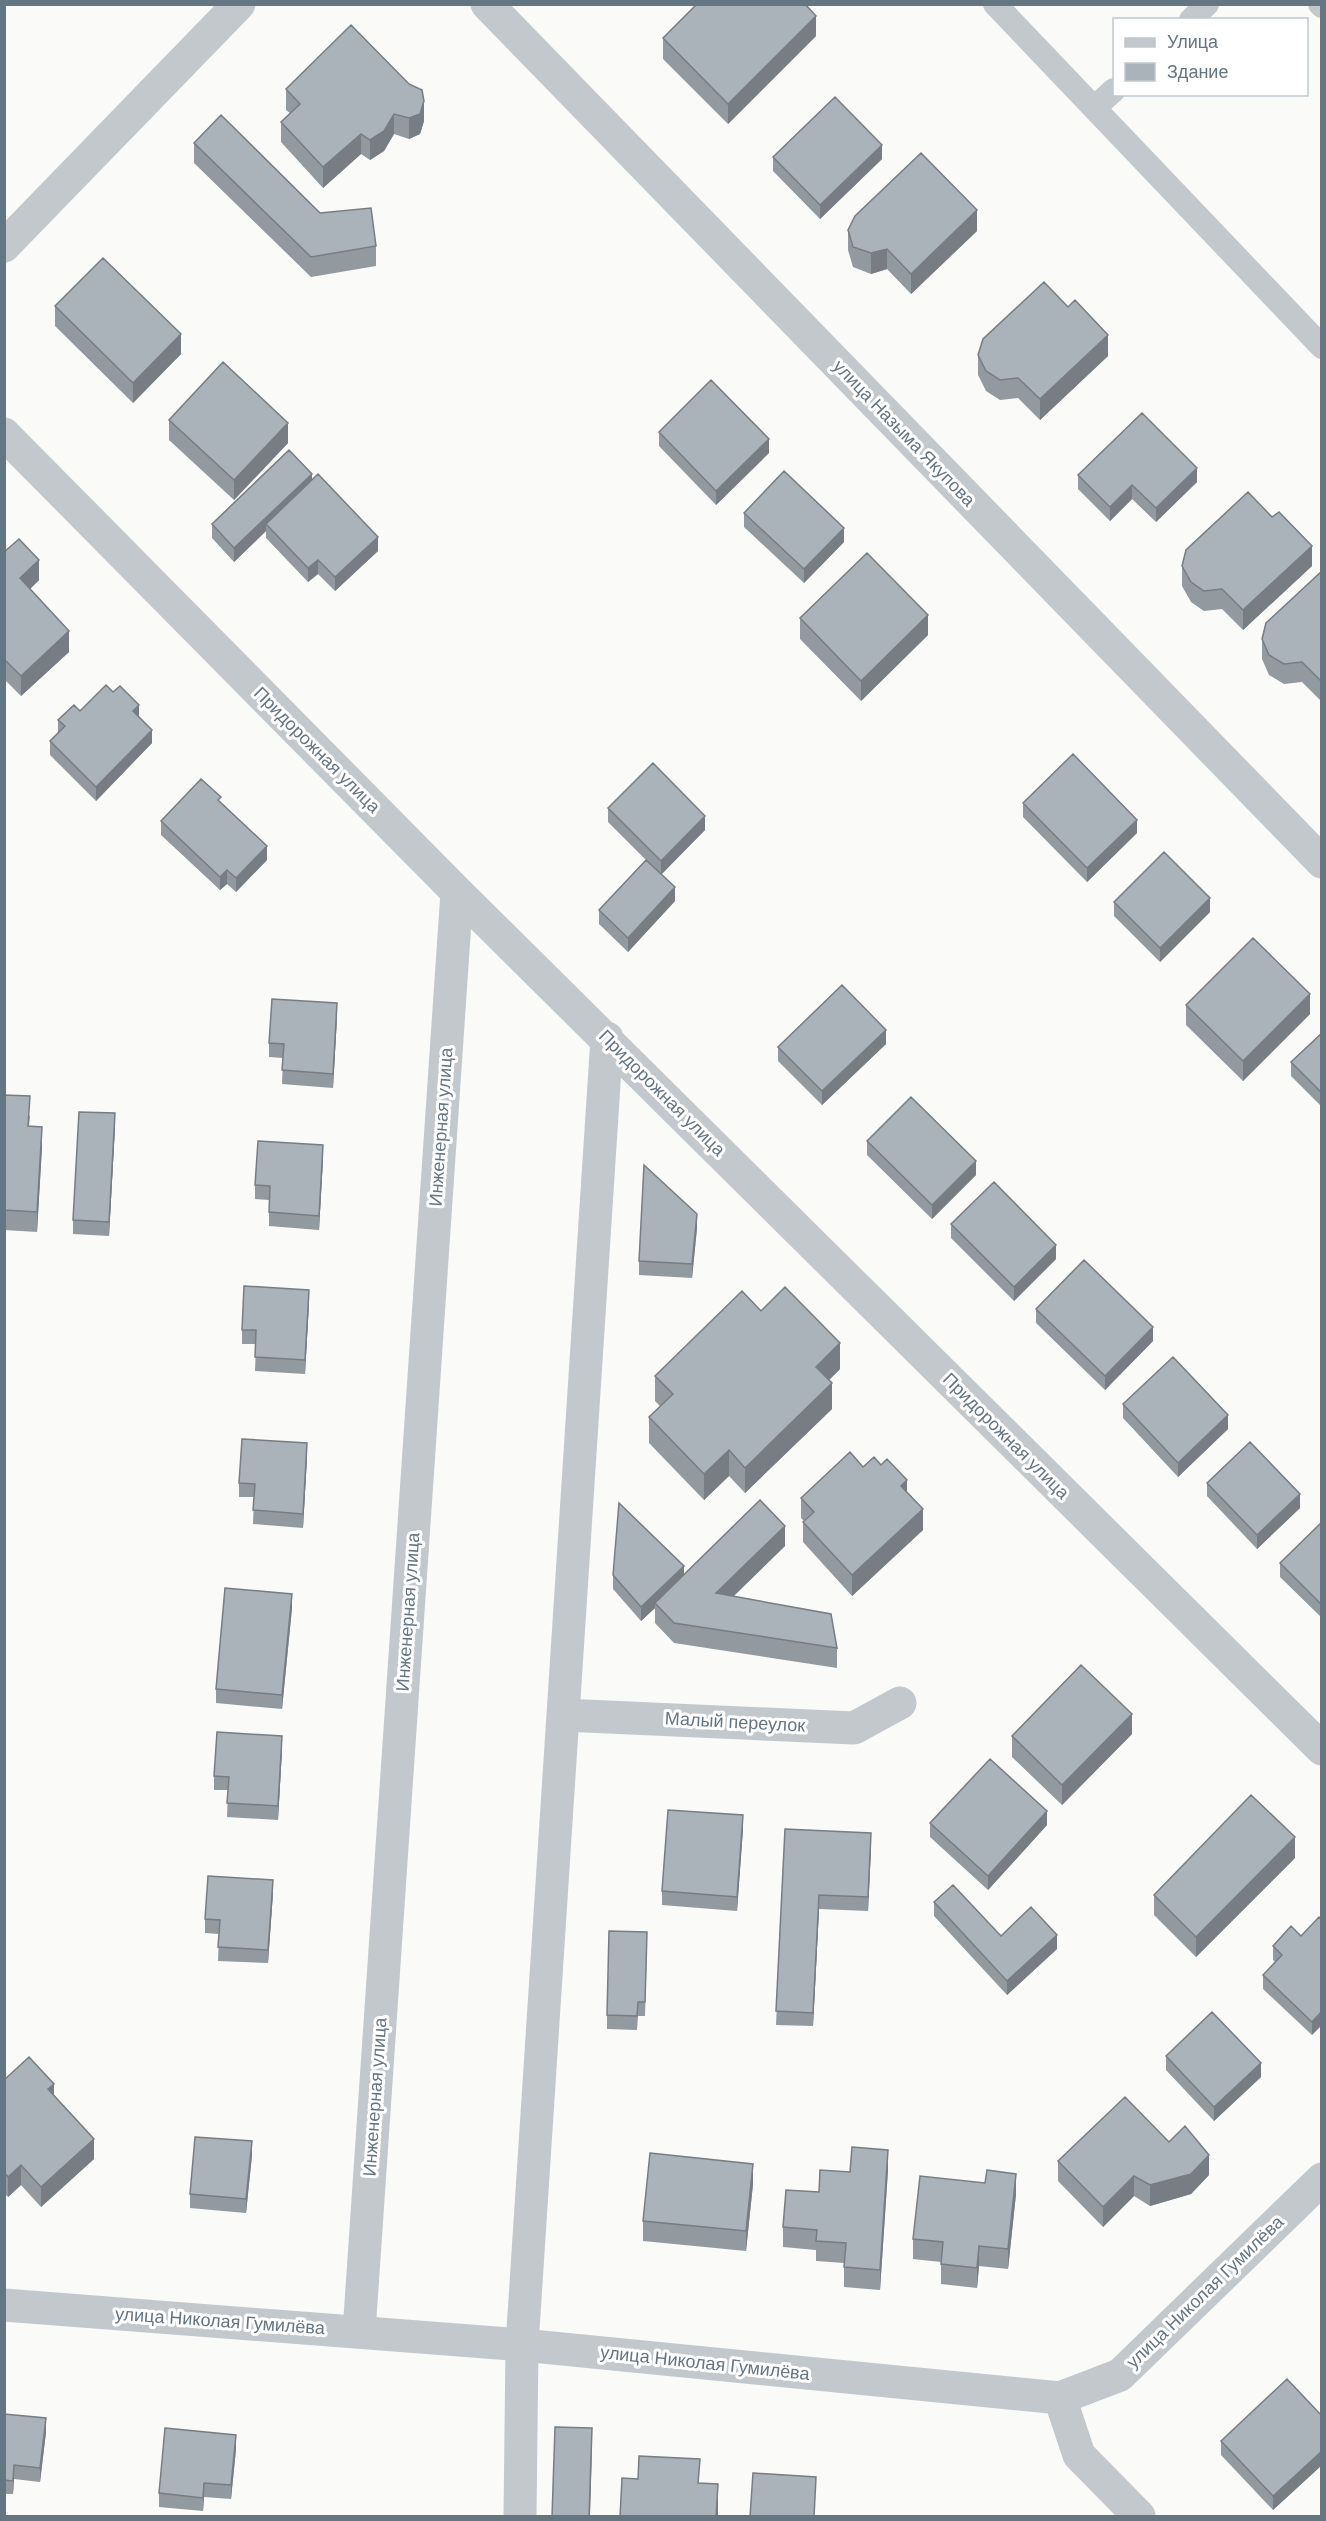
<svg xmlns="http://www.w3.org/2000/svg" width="1326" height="2521" font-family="Helvetica,sans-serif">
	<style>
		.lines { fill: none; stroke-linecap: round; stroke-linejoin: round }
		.lane { stroke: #c3c8cc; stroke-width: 24 }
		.street { stroke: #c3c8cc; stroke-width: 33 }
		.wall { fill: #929a9f }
		.shaded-wall { fill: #777d82 }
		.building { fill: #aab3b9; stroke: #777d82; stroke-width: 1.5 }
		.labels { text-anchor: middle; stroke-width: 6; stroke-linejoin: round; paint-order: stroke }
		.street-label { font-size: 18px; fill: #657683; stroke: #fff }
	</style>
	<rect width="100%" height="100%" fill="#fafaf8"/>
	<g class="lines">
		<path class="lane" d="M995 4 1322 347
			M1320 4 1322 6
			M1191 20 1207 4
			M1094 108 1114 90"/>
		<path class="street" d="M487 4 1322 862
			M4 246 239 4
			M4 434 457 892 1322 1749
			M563 1715 854 1728 900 1703
			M4 2305 522 2345 1060 2398 1120 2375 1322 2179
			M359 2332 457 892
			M1060 2398 1079 2455 1139 2516
			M520 2516 522 2345 607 1038"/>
	</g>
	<path class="wall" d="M816 36 728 124 663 59V38Z
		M286 89 424 121 420 134 409 139 394 134 384 151 370 160 361 154 323 188 281 142V122L290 113 286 110Z
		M194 143 320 213 376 246V266L311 277 194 163Z
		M773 157 882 159 820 219 773 171Z
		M848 230 977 231 911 294 887 269 871 274 853 267 848 250Z
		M55 306 181 354 133 403 55 326Z
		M978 355 1108 356 1040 420 1018 398 1000 400 986 391 978 375Z
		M169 420 288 443 234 500 169 440Z
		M659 432 769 453 716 505 659 446Z
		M1078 475 1197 482 1156 522 1132 499 1110 521 1078 489Z
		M312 481 378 551 335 591 318 574 308 582 266 538V531L234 562 212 538V524Z
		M744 513 844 542 804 583 744 527Z
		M4 552 39 580 30 589 69 652 21 696 4 679Z
		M1182 566H1312L1243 630 1222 609 1204 611 1191 602 1182 586Z
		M1322 571V702L1302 682 1284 684 1269 675 1262 659V639Z
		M800 618 928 635 861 701 800 639Z
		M80 711 139 717 152 743 96 801 50 755V741L58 733V720Z
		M221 803 267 860 236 892 227 884 220 890 161 835V821Z
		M1023 803 1137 833 1087 882 1023 817Z
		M608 808 705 830 661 874 675 901 628 952 599 924V910L646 860 608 822Z
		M1114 902 1210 912 1160 962 1114 916Z
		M1186 1005 1310 1014 1243 1081 1186 1025Z
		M337 1017 333 1088 282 1084 283 1058 269 1057V1043Z
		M1322 1033V1107L1291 1076V1062Z
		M886 1044 822 1105 778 1061V1047Z
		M4 1095 30 1116 29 1126 42 1147 37 1232 4 1230Z
		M115 1127 109 1236 73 1234V1220Z
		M867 1141 976 1175 932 1219 867 1155Z
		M323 1159 319 1230 269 1226V1200L255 1199V1185Z
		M951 1224 1056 1259 1014 1301 951 1238Z
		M697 1228 692 1278 639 1275V1261Z
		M309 1303 305 1374 255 1371 256 1344H242V1330Z
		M1036 1309 1153 1341 1105 1390 1036 1323Z
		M761 1311 840 1369 829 1380 832 1409 745 1493 729 1476 704 1500 649 1443V1417L660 1406 655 1401V1376Z
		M1123 1404 1228 1429 1178 1477 1123 1418Z
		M307 1457 303 1528 253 1524 254 1497H239V1483Z
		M1207 1483 1300 1508 1257 1549 1207 1496Z
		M907 1492 923 1530 852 1596 803 1542V1522L804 1521 801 1518V1498Z
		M1322 1522V1618L1280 1577V1563Z
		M785 1546 734 1596 837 1648V1668L674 1643 655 1623V1608L641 1621 613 1589V1575H684Z
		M292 1608 282 1709 216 1703V1689Z
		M1132 1734 1062 1805 1012 1757V1736Z
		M282 1750 278 1820 227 1817 228 1790H214V1776Z
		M930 1823 1047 1825 988 1890 930 1837Z
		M743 1829 737 1911 662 1905V1891Z
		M785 1829 871 1847 868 1911 819 1909 813 2026 776 2025Z
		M1295 1858 1196 1957 1154 1915V1895Z
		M273 1893 268 1963 218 1961 219 1934 205 1933V1919Z
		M934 1902 1001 1936 1057 1949 1007 1995 934 1916Z
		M1322 1920 1312 2035 1263 1989V1975L1275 1962 1273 1960V1946L1301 1936Z
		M647 1946 645 2016H638L637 2030 607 2029V2015Z
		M1166 2056 1261 2077 1214 2121 1166 2070Z
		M4 2080 54 2095 94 2159 41 2207 21 2185 8 2197 4 2193Z
		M1169 2142 1209 2175 1191 2194 1150 2206 1134 2196 1103 2227 1058 2181V2161Z
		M252 2155 246 2213 190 2208V2194Z
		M888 2170 880 2290 844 2287V2263L816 2261V2250L783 2247V2227L819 2192 850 2172Z
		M753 2184 746 2251 643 2241V2221Z
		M1016 2194 1008 2269 979 2266 977 2288 941 2284V2262L913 2259V2239Z
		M4 2414 46 2432 40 2482 14 2479 13 2494H4Z
		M1322 2416V2465L1273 2510 1221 2455V2441Z
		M236 2449 231 2499 204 2497 203 2511 159 2507V2493Z"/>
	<path class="shaded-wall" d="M816 16V36L728 124V104Z
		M424 101V121L420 134 409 139V118Z
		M394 114V134L384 151 370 160V140Z
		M361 134V154L323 188V167Z
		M882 145V159L820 219V205Z
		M977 210V231L911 294V274Z
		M887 249V269L871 274V253Z
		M181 334V354L133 403V383Z
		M1108 335V356L1040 420V399Z
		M288 423V443L234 500V480Z
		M769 439V453L716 505V491Z
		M1197 468V482L1156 522V508Z
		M312 474V488L266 524V531L234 562V548Z
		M1132 485V499L1110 521V507Z
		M844 528V542L804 583V569Z
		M378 537V551L335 591V577Z
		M1312 546V566L1243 630V610Z
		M39 560V580L20 599V578Z
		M318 560V574L308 582V568Z
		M928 615V635L861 701V681Z
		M69 631V652L21 696V676Z
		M139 705V719L133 711Z
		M152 730V743L96 801V787Z
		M705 816V830L661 875V861Z
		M1137 820V833L1087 882V868Z
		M267 846V860L236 892V878Z
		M227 870V884L220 890V877Z
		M675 887V901L628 952V938Z
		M1210 898V912L1160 962V948Z
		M1310 994V1014L1243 1081V1061Z
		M337 1003V1017L333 1088V1074Z
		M886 1030V1044L822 1105V1091Z
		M115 1113V1127L109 1236V1222Z
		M42 1127V1147L37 1232V1212Z
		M323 1145V1159L319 1230V1216Z
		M976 1161V1175L932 1219V1205Z
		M697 1214V1228L692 1278V1264Z
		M1056 1245V1259L1014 1301V1287Z
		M309 1290V1303L305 1374V1360Z
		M1153 1327V1341L1105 1390V1376Z
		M840 1343V1369L816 1393V1367Z
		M832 1383V1409L745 1493V1468Z
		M1228 1415V1429L1178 1477V1463Z
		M307 1443V1457L303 1528V1514Z
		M729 1450V1476L704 1500V1474Z
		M907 1480V1500L901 1486Z
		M1300 1494V1508L1257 1549V1535Z
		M923 1509V1530L852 1596V1575Z
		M785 1526V1546L716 1613V1593Z
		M684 1566V1580L655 1603V1608L641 1621V1607Z
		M292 1594V1608L282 1709V1695Z
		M1132 1714V1734L1062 1805V1785Z
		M282 1736V1750L278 1820V1806Z
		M1047 1811V1825L988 1890V1876Z
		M743 1815V1829L737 1911V1897Z
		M871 1833V1847L868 1911V1897Z
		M1295 1837V1858L1196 1957V1937Z
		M273 1880V1893L268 1963V1950Z
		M819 1895V1909L813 2026V2013Z
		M1057 1935V1949L1007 1995V1981Z
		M1322 2011V2025L1312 2035V2022Z
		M1261 2063V2077L1214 2121V2107Z
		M54 2084V2105L48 2089Z
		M94 2139V2159L41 2207V2187Z
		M252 2141V2155L246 2213V2199Z
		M888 2150V2170L880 2290V2270Z
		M1209 2155V2175L1191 2194 1150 2206V2185Z
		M753 2164V2184L746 2251V2231Z
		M21 2165V2185L8 2197V2177Z
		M1016 2174V2194L1008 2269V2249Z
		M1134 2176V2196L1103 2227V2207Z
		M979 2246V2266L977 2288V2268Z
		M46 2418V2432L40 2482V2468Z
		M592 2428V2449L590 2517H589Z
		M236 2435V2449L231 2499V2485Z
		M1322 2451V2465L1273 2510V2496Z
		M14 2465V2479L13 2494V2481Z
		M204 2483V2497L203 2511V2498Z
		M718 2484V2517H716Z"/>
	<path class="building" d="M697 4H805L816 16 728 104 663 38Z
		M351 25 409 84 422 90 424 101 420 114 409 118 394 114 384 131 370 140 361 134 323 167 281 122 300 104 286 89Z
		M835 97 882 145 820 205 773 157Z
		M221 115 320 213 371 208 376 246 311 257 194 143Z
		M921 153 977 210 911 274 887 249 871 253 853 247 848 230 855 216Z
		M103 258 181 334 133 383 55 306Z
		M1044 282 1068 307 1075 300 1108 335 1040 399 1018 378 1000 380 986 371 978 355 983 339Z
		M223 362 288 423 234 480 169 420Z
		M711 380 769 439 716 491 659 432Z
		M1142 413 1197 468 1156 508 1132 485 1110 507 1078 475Z
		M289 450 312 474 234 548 212 524Z
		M784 471 844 528 804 569 744 513Z
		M318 474 378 537 335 577 318 560 308 568 266 524Z
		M1248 492 1272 517 1279 512 1312 546 1243 610 1222 589 1204 591 1191 582 1182 566 1186 550Z
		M19 539 39 560 20 578 69 631 21 676 4 659V552Z
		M867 553 928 615 861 681 800 618Z
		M1322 571V682L1302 662 1284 664 1269 655 1262 639 1266 623Z
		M106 685 113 692 120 686 139 705 133 711 152 730 96 787 50 741 65 726 58 720 74 705 80 711Z
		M1073 754 1137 820 1087 868 1023 803Z
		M653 763 705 816 661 861 608 808Z
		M201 779 221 797 218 800 267 846 236 878 227 870 220 877 161 821Z
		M1164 852 1210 898 1160 948 1114 902Z
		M646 860 675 887 628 938 599 910Z
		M1253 938 1310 994 1243 1061 1186 1005Z
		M842 985 886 1030 822 1091 778 1047Z
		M272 999 337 1003 333 1074 282 1070 284 1044 269 1043Z
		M1322 1033V1093L1291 1062Z
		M4 1095 30 1096 28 1126 42 1127 37 1212 4 1210Z
		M911 1097 976 1161 932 1205 867 1141Z
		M79 1112 115 1113 109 1222 73 1220Z
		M258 1141 323 1145 319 1216 269 1212 270 1186 255 1185Z
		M644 1165 697 1214 692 1264 639 1261Z
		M994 1182 1056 1245 1014 1287 951 1224Z
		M1084 1260 1153 1327 1105 1376 1036 1309Z
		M244 1286 309 1290 305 1360 255 1357 256 1330H242Z
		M785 1287 840 1343 816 1367 832 1383 745 1468 729 1450 704 1474 649 1417 673 1394 655 1376 742 1291 761 1311Z
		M1173 1357 1228 1415 1178 1463 1123 1404Z
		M242 1439 307 1443 303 1514 253 1510 255 1484 239 1483Z
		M1250 1442 1300 1494 1257 1535 1207 1483Z
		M850 1452 863 1467 874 1457 881 1465 887 1459 907 1480 901 1486 923 1509 852 1575 803 1522 814 1512 801 1498Z
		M760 1500 785 1526 716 1593 831 1614 837 1648 674 1623 655 1603Z
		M619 1503 684 1566 641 1607 613 1575Z
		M1322 1522V1605L1280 1563Z
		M225 1588 292 1594 282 1695 216 1689Z
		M1081 1665 1132 1714 1062 1785 1012 1736Z
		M217 1732 282 1736 278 1806 227 1803 229 1777 214 1776Z
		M990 1759 1047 1811 988 1876 930 1823Z
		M1251 1795 1295 1837 1196 1937 1154 1895Z
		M668 1810 743 1815 737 1897 662 1891Z
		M785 1829 871 1833 868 1897 819 1895 813 2013 776 2011Z
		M208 1876 273 1880 268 1950 218 1947 220 1920 205 1919Z
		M953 1885 1001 1936 1031 1907 1057 1935 1007 1981 934 1902Z
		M1319 1917 1322 1920V2011L1312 2022 1263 1975 1282 1955 1273 1946 1291 1926 1301 1936Z
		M609 1931 647 1932 645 2002H638L637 2016 607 2015Z
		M1212 2012 1261 2063 1214 2107 1166 2056Z
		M29 2057 54 2084 48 2089 94 2139 41 2187 21 2165 8 2177 4 2172V2080Z
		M1125 2097 1169 2142 1185 2126 1209 2155 1191 2174 1150 2185 1134 2176 1103 2207 1058 2161Z
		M195 2137 252 2141 246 2199 190 2194Z
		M852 2147 888 2150 880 2270 844 2267 846 2243 816 2241 817 2230 783 2227 786 2190 819 2192 820 2170 850 2172Z
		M650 2153 753 2164 746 2231 643 2221Z
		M987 2170 1016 2174 1008 2249 979 2246 977 2268 941 2264 943 2242 913 2239 920 2176 985 2183Z
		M1287 2379 1322 2416V2451L1273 2496 1221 2441Z
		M4 2414 46 2418 40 2468 14 2465 13 2481 4 2480Z
		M555 2427 592 2428 589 2517H552Z
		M165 2428 236 2435 231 2485 204 2483 203 2498 159 2493Z
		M639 2456 700 2459 698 2483 718 2484 716 2517H620L622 2478 638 2479Z
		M753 2473 816 2477 814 2517H750Z"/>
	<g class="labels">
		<g class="street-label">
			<text transform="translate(904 433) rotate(46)" y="6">улица Назыма Якупова</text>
			<text transform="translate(317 750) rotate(45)" y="6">Придорожная улица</text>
			<text transform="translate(662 1093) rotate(45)" y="6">Придорожная улица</text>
			<text transform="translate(441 1127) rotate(-86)" y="6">Инженерная улица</text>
			<text transform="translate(1006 1436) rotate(45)" y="6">Придорожная улица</text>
			<text transform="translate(408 1612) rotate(-86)" y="6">Инженерная улица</text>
			<text transform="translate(735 1722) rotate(3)" y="6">Малый переулок</text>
			<text transform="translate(375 2097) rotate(-86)" y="6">Инженерная улица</text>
			<text transform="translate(1205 2292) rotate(-44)" y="6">улица Николая Гумилёва</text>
			<text transform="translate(220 2321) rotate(4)" y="6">улица Николая Гумилёва</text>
			<text transform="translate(705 2363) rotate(6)" y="6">улица Николая Гумилёва</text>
		</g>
	</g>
	<rect width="1326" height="2521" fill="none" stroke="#657683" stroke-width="12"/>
	<rect x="1113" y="18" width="195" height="78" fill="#ffffff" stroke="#c1c8cd" stroke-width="1.5"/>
	<rect x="1125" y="38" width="30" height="9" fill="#c3c8cc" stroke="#c1c8cd" stroke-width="1.5"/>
	<text x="1167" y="48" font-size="18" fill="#657683">Улица</text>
	<rect x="1125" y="63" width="30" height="18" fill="#aab3b9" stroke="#c1c8cd" stroke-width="1.5"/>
	<text x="1167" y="78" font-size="18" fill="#657683">Здание</text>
</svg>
